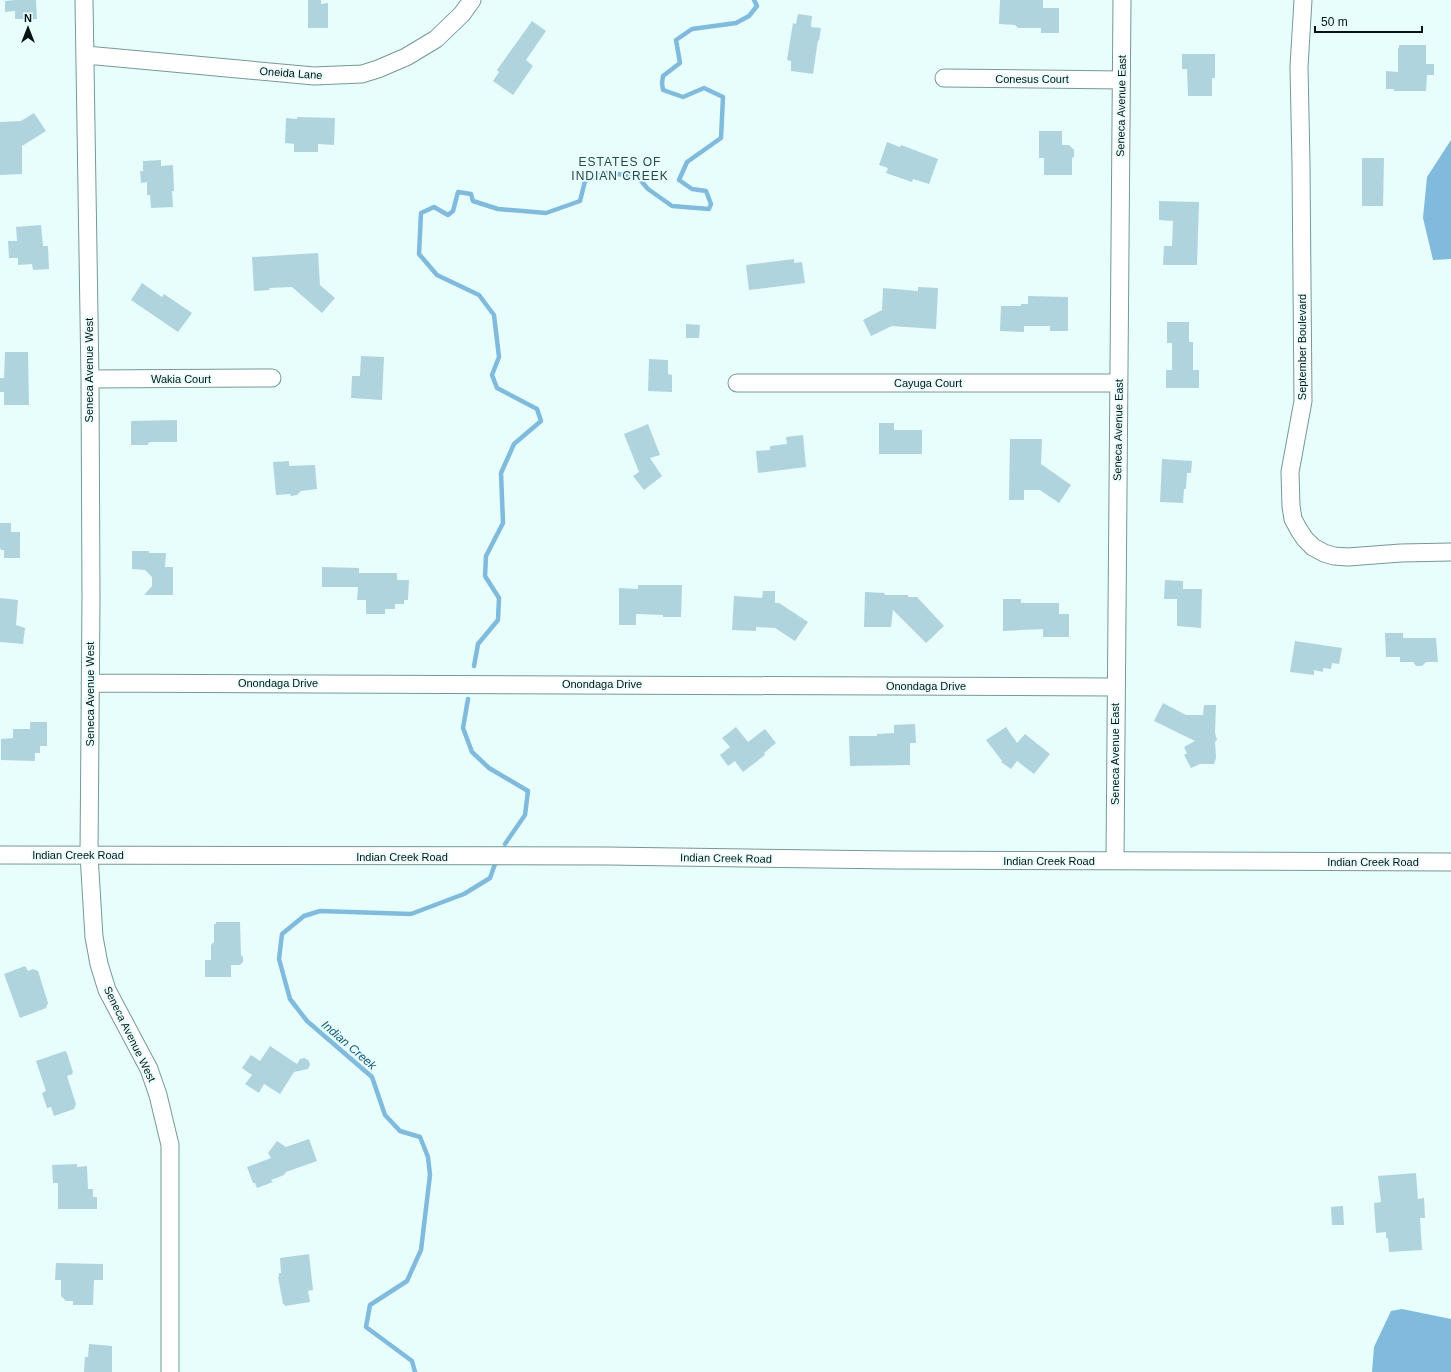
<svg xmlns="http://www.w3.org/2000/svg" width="1451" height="1372" font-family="Helvetica,sans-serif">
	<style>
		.water { fill: #80badc }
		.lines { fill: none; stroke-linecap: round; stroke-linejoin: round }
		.stream { stroke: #80badc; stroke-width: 4.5 }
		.building { fill: #b0d4dd }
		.street-casing { stroke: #759898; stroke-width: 19 }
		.street { stroke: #fff; stroke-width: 17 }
		.labels { text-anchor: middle; stroke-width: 3.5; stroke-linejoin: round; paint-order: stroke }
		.street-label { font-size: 11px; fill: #061313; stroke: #e7fefd }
		.neighbourhood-label { font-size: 12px; letter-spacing: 1px; fill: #274848; stroke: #e7fefd }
		.water-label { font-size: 12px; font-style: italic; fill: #135a7b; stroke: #e7fefd }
	</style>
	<rect width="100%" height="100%" fill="#e7fefd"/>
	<path class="water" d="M1451 140V259L1433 260 1423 218 1427 177Z
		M1402 1309 1451 1319V1372H1372L1374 1347 1391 1311Z"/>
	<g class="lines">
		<path class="stream" d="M474 666 478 644 498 620 499 598 485 576 486 556 503 523 501 473 514 444 541 421 537 409 497 388 492 375 499 357 494 315 479 295 437 275 419 254 421 213 434 207 448 215 453 211 458 192 471 194 473 201 498 209 546 213 580 201 585 181 606 173 637 176 648 189 672 206 709 209 711 204 706 191 692 189 679 180 687 162 721 138 723 97 704 88 683 97 663 90 662 83 663 76 680 63 676 40 692 29 736 23 749 16 757 6 754 0
			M468 699 463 728 472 752 489 768 528 791 525 815 505 844
			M415 1372 412 1361 366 1327 370 1305 407 1281 421 1250 430 1175 428 1157 420 1137 400 1131 385 1115 372 1077 307 1021 290 999 279 959 282 934 304 916 320 911 411 914 464 894 490 878 495 864"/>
	</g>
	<path class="building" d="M14 0H36L37 19H15V11L5 12V1Z
		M308 0H321V4L328 3V28H308Z
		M1000 0H1043V8H1059V33H1041V28H1018L1015 25 999 24Z
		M798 14 812 16 811 27 821 28 819 41 818 40 813 74 791 71V61L787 60 793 23 796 24Z
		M532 21 546 31 526 60 533 66 513 95 493 81 499 72 497 70Z
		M1399 45H1426V64H1434V75H1427L1426 91H1394V89H1386V71L1398 72V48H1399Z
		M1182 54H1215V78H1212V96H1188L1187 69H1182Z
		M34 113 46 131 22 146V174L0 175V122L21 121Z
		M297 117 335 118 334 145 318 144V152H294V144L285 143 286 118 297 119Z
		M1039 131H1062V145H1069L1074 150V157L1072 158V175H1044V158H1039Z
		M887 142 900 147 901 145 938 159 929 184 913 179 912 182 886 173 888 168 879 165Z
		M1362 158H1384L1383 206H1362Z
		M161 160V166L173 165 174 191H172L173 207 151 208 150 195H147V182L141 183 140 171H143V161Z
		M1159 201 1199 202 1197 265H1163L1164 246H1172L1173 221 1159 220Z
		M41 225 43 246H48L49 269 33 270 32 264 18 265V258H9L8 241H17L16 227Z
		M318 253 320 285 335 298 322 313 292 287 269 288 270 290 254 291 252 257Z
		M794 259V263L802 262 805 283 749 290 746 265Z
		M142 283 162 297 164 294 192 313 178 332 131 300Z
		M918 287 938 288 936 329 892 326 871 336 863 320 882 310 883 288 918 291Z
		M1028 296 1068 297V331H1050V326H1024V332L1000 331 1001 306H1021V304H1028Z
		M1167 322H1189V342H1193V370H1199V388H1166V370H1172V343H1167Z
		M686 324 700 325 699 338H686Z
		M5 352H28L29 405H4V392H0V378H4Z
		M361 356 384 357 382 400 351 398 352 376H360Z
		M649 359 668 360V374L672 375V392L648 391Z
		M177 420V442H151L148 443V445H131V421Z
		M879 423H894V430H922V454H879Z
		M648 424 660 455 650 458 662 476 644 490 633 476 639 472 624 434Z
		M803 435 806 467 758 473 756 451 770 450V446L787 444 786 437Z
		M1010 439H1042L1041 464 1071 485 1059 503 1040 490H1024V500H1009Z
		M1162 459 1192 461 1191 473H1187L1186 489H1184L1183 503 1160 502Z
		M289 461V466L315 465 317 489 301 491 297 495 291 496 290 494 276 495 273 462Z
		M0 523H11V532H20V558H4V550H1L0 547Z
		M132 551H149V553H166L165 567H173V595H144L152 586V577L145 570 132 569Z
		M322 567 359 568V573H397V580H409L408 600H404V604H395V609H385V614H366V600H357L358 587H322Z
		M1165 580 1183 581V589H1202L1201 628 1177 626V599H1164Z
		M638 585H682L681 617H663V615L636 614V625H619V588L638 589Z
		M763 591H775V603H779L808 622 795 641 775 628 756 627V631L732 630 734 596 762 598Z
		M865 592 885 593 884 595H908V597H917L944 626 926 643 893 610 891 627H864Z
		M0 598 18 600 16 625 25 628 23 644 0 642Z
		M1003 599H1021V603H1059V614H1069V637H1043V629L1003 631Z
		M1385 633H1403V638H1436L1438 662H1426L1422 666H1416L1413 662H1400V657H1386Z
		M1295 641 1342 648 1339 664 1332 663 1331 669 1323 668V672L1314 670V675L1290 672Z
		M1163 703 1186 715H1203L1204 705H1216L1215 733 1217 740 1215 742 1216 758 1214 764H1200L1191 768 1184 755 1187 753 1184 747 1195 741 1154 721Z
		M30 722H47V746H40V753H35V761L1 760V739L13 738V729H30Z
		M915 724 916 743H910V765L850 766 849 736H877V734L894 733V725Z
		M736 727 748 742 765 729 776 743 764 753 765 755 743 772 735 761 728 766 720 755 730 747 722 738Z
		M1006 727 1017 743 1025 734 1050 754 1034 774 1017 761 1011 769 1001 762 1002 761 986 740Z
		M216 922H240L241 955 243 957V962L240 965H231V977H205V960H211V945L214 942V924H216Z
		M25 966 28 971 33 969 38 971 48 1003 46 1008 20 1018 4 974Z
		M270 1046 297 1064 300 1059 305 1058 309 1061 310 1065 308 1069 294 1072 280 1094 264 1084 259 1093 245 1084 252 1075 242 1068 251 1055 260 1061Z
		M65 1051 67 1053 73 1072H72L73 1074 67 1076 76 1104 74 1109 54 1116 51 1107 47 1108 42 1093 46 1091 36 1061Z
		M309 1139 317 1161 286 1172 284 1175 271 1180 273 1182 257 1188 255 1183H253L247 1167 271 1158 268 1153 277 1141 286 1147Z
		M77 1164V1167L87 1166 88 1189H93V1197H97V1209H58V1183H53L52 1165Z
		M1416 1173 1418 1199 1424 1198 1425 1218H1420L1422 1250 1389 1252 1388 1238H1386V1232L1376 1233 1374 1203 1381 1202 1378 1176Z
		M1343 1206 1344 1225H1332L1331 1207Z
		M309 1254 313 1290 308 1291 310 1302 285 1306 284 1304H283L278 1277H279V1273H281L280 1258Z
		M56 1263 103 1264V1280H94L93 1305H73V1301H66L61 1296V1280H55Z
		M89 1344 112 1346V1372H84L85 1357H88Z"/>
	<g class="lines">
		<defs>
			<path id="street" d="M84 0 90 379 91 598 89 855 94 937 99 964 107 990 149 1069 158 1095 170 1145V1372
				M1303 0 1299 67 1301 164 1303 401 1290 472 1291 506 1293 519 1299 530 1305 539 1313 547 1324 553 1334 556 1348 557 1401 553 1451 552
				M86 55 314 76 362 74 378 69 406 57 436 39 462 14 472 0
				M944 78 1121 80
				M90 379 272 378
				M737 383H1118
				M90 683 1115 687
				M0 855 607 856 894 860 1451 862
				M1115 861 1122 0"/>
		</defs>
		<use href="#street" class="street-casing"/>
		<use href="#street" class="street"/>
	</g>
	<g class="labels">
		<g class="street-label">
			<text transform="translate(291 73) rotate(4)" y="4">Oneida Lane</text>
			<text x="1032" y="83">Conesus Court</text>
			<text transform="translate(1121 106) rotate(-89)" y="4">Seneca Avenue East</text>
			<text transform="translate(1302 347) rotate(-90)" y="4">September Boulevard</text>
			<text transform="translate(89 370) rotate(-90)" y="4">Seneca Avenue West</text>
			<text x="181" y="383">Wakia Court</text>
			<text x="928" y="387">Cayuga Court</text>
			<text transform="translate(1118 430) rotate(-89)" y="4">Seneca Avenue East</text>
			<text x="278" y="687">Onondaga Drive</text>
			<text x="602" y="688">Onondaga Drive</text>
			<text x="926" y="690">Onondaga Drive</text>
			<text transform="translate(90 694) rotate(-90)" y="4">Seneca Avenue West</text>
			<text transform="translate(1115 754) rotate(-90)" y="4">Seneca Avenue East</text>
			<text x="78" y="859">Indian Creek Road</text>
			<text x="402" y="861">Indian Creek Road</text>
			<text transform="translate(726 858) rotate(1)" y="4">Indian Creek Road</text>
			<text x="1049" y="865">Indian Creek Road</text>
			<text x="1373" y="866">Indian Creek Road</text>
			<text transform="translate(130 1034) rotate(64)" y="4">Seneca Avenue West</text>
		</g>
		<g class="neighbourhood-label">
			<text x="620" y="166">ESTATES OF<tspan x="620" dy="14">INDIAN CREEK</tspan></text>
		</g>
		<g class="water-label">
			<text transform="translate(349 1045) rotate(41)" y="4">Indian Creek</text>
		</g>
	</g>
	<g transform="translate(28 28)" stroke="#e7fefd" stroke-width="3" paint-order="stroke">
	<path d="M0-3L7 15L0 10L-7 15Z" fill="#061313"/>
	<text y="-6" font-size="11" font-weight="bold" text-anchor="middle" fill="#061313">N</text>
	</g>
	<path d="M1315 26v6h107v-6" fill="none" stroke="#061313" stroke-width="2"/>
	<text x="1321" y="26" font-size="12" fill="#061313" stroke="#e7fefd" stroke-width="3" paint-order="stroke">50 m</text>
</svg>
